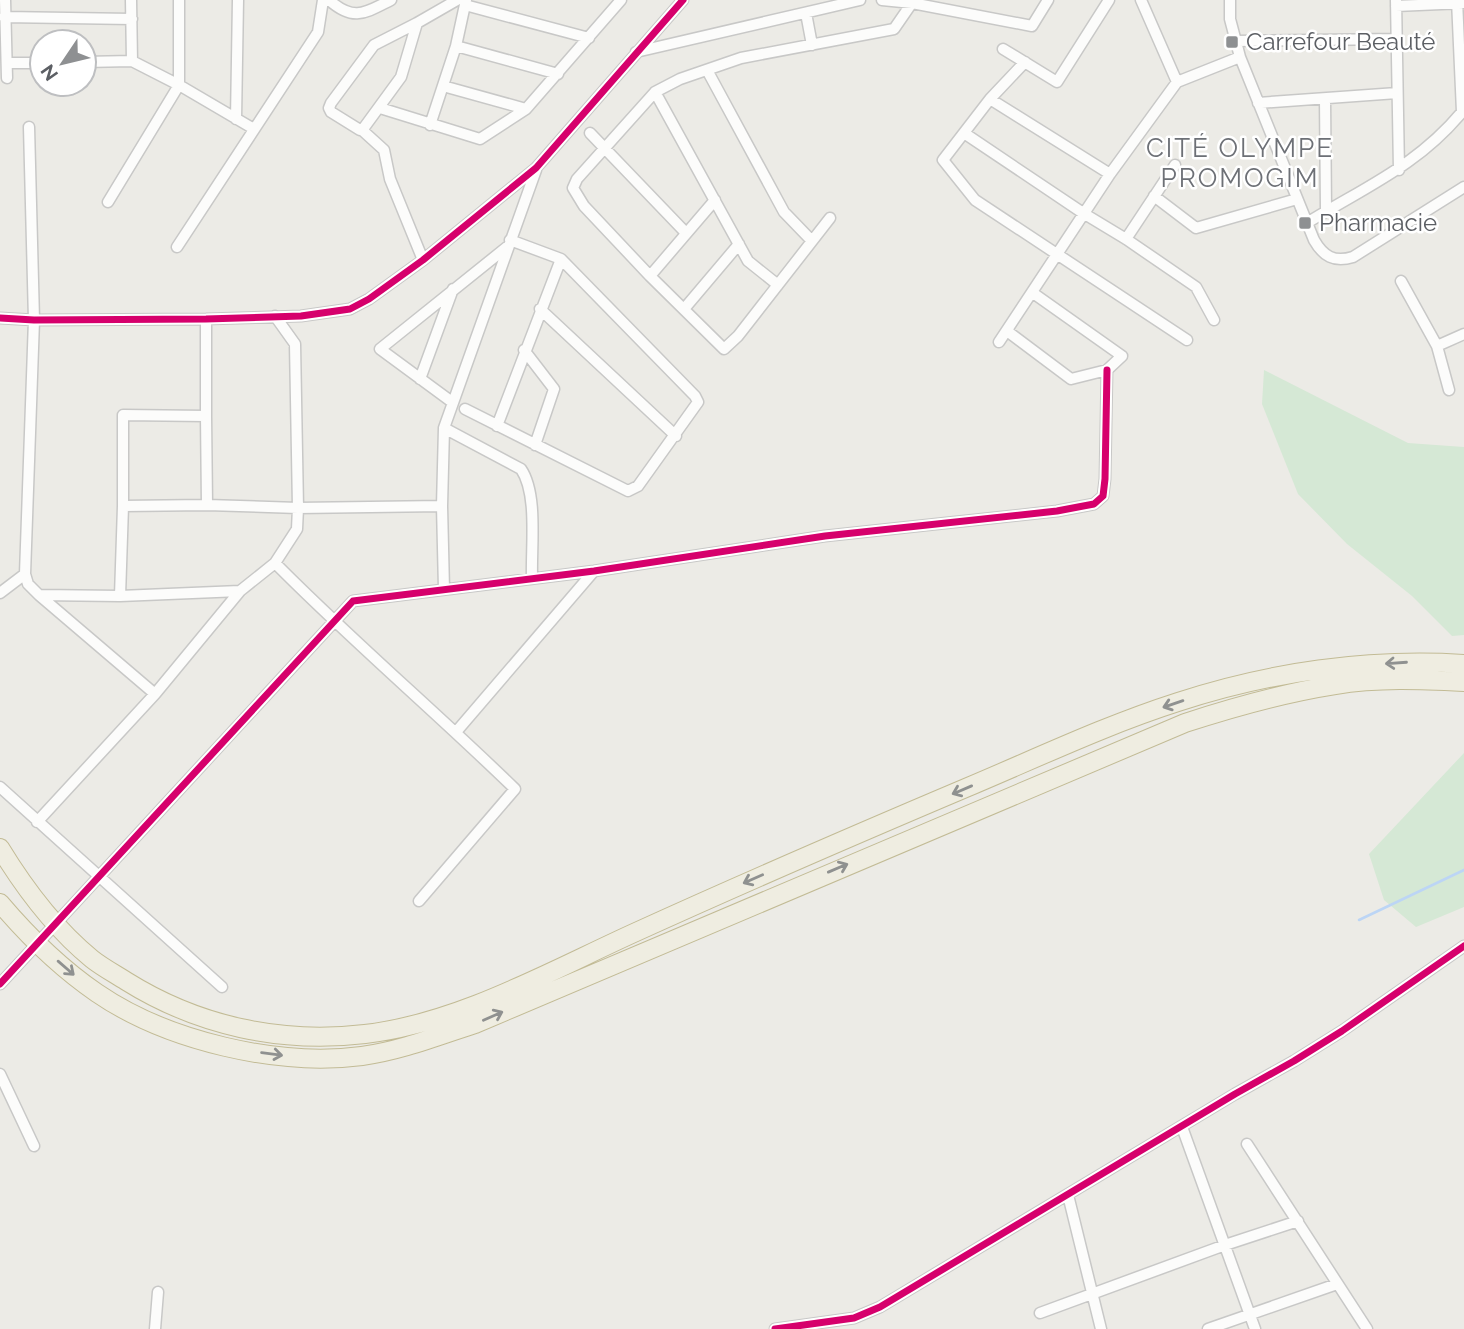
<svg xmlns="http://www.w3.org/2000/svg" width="1464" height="1329" font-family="Raleway,sans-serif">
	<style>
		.green { fill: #d5e8d5 }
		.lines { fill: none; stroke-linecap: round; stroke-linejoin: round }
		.stream { stroke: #bcd5f5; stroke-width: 2.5 }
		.minor-casing { stroke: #c8c8c7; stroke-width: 13 }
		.highway-casing { stroke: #c2bb95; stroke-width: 20 }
		.minor { stroke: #fcfcfb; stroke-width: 10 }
		.highway { stroke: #efede1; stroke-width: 18 }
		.cycleway-casing { stroke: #fff; stroke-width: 11 }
		.cycleway { stroke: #d6006c; stroke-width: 7 }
		.oneway { stroke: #8f9190 }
		.poi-dot { fill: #8e9092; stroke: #fff; stroke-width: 2.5 }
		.labels { text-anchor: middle; stroke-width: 5; stroke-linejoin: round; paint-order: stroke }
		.poi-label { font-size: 24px; fill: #5c5f64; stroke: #fff; text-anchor: start }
		.neighbourhood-label { font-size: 26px; letter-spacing: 2px; fill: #6d7076; stroke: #fff }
	</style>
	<rect width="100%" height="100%" fill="#ecebe6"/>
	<path class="green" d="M1264 370 1408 443 1464 447V635L1452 636 1412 596 1347 544 1298 494 1262 404Z
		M1464 753V907L1416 927 1384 900 1369 854Z"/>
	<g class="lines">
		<path class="stream" d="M1359 920 1464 870"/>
		<defs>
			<path id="minor" d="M5 0 7 78
				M131 0 132 61
				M329 0C354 22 365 13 391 0
				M882 0 912 3 1032 26 1048 0
				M1141 0 1177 82
				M1230 0V19L1240 57 1314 240C1323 256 1334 263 1353 257L1464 187
				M1396 0 1399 170
				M465 5 589 38
				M1396 6 1464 3
				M806 13 812 45
				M4 17 132 19
				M417 23 374 45 331 103 329 108 331 112 360 130 363 129 401 77 417 23 457 0
				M1236 41 1397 39
				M456 46 558 74
				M1003 49 1057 82 1109 0
				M636 52 860 0
				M84 62 132 61 179 85 254 129
				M1025 62 990 99 943 160 975 200 1187 340
				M7 63H42
				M707 70 784 212 812 241
				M443 86 526 109
				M655 92 748 261 778 285
				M990 99 1110 174
				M1325 99 1326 211
				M1258 103 1397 93
				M380 108 480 139 526 109 621 0
				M236 119 238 0
				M430 125 456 46 466 0
				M29 127 34 320 25 574 28 584 39 595 155 694
				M362 130 384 150 390 179 423 260
				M590 133 686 233
				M964 133 1083 213 1126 239 1196 287 1214 320
				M1154 196 1196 228 1297 199
				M108 202 179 85V0
				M830 218 738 336 724 349 650 276 584 206 573 188 577 179 655 92 680 79 741 58 894 29 914 0
				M1307 223C1365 187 1417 166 1462 112L1457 0
				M1126 239 1175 165
				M177 247 318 32 323 0
				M650 276 715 200
				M1401 281 1437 346 1449 390
				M540 309 676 436
				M684 309 739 244
				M0 318 34 320 206 319 301 316 350 309 369 299 423 260 536 168 683 0
				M1007 331 1071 379 1107 370 1122 356 1033 293
				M999 342 1110 174 1177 82 1240 57
				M1437 346 1464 334
				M524 350 554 389 535 445
				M420 379 453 289
				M452 402 380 349 507 247
				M465 409 628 491 638 486 698 402 695 396 561 259 510 240
				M206 416V319
				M497 426 561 259
				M444 428 521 469C538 494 531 546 532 577
				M123 506 207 505 298 508 442 506
				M275 563C352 641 436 712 515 789L419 901
				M444 589 442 506 444 428 536 170
				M0 593 25 574
				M39 595 120 596 240 591 275 563 297 529 298 508 295 344 275 316
				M120 596 123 506V415L206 416 207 505
				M456 732 594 571
				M0 787 222 987
				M37 822 155 694 240 591
				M0 984 353 601 594 571 825 536 1057 511 1094 504 1103 496 1105 479 1107 370
				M0 1074 34 1146
				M1182 1127 1255 1329
				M1247 1144 1367 1329
				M1068 1195 1101 1329
				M1040 1313 1225 1245 1298 1221
				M155 1329 158 1292
				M775 1329 854 1318 880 1307 1235 1094 1294 1061 1342 1031 1464 946
				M1208 1329 1337 1284"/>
			<path id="highway" d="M0 848C25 889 54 928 92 959 102 967 115 974 126 981 198 1026 281 1044 365 1034 459 1023 550 971 636 932 746 882 857 834 968 787 1037 758 1106 725 1178 702 1269 672 1368 658 1464 664
				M0 903C28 936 62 969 97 993 167 1041 278 1067 362 1056 400 1051 438 1036 475 1024L1185 723C1234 707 1284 693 1335 685 1378 678 1421 680 1464 682"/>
		</defs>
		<use href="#minor" class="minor-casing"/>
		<use href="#highway" class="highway-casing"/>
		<use href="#minor" class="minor"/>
		<use href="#highway" class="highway"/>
		<defs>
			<path id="cycleway" d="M0 318 34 320 206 319 301 316 350 309 369 299 423 260 536 168 683 0
				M0 984 353 601 594 571 825 536 1057 511 1094 504 1103 496 1105 479 1107 370
				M775 1329 854 1318 880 1307 1235 1094 1294 1061 1342 1031 1464 946"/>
		</defs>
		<use href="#cycleway" class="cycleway-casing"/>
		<use href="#cycleway" class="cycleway"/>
	</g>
	<defs><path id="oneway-shaft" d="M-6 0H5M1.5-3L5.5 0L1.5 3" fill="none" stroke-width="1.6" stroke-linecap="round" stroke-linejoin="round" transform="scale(1.75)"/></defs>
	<g class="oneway">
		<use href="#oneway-shaft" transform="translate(1396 663) rotate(176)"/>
		<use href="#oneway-shaft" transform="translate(1173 704) rotate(161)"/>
		<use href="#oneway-shaft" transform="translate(962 790) rotate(157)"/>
		<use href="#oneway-shaft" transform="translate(838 868) rotate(-23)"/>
		<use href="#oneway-shaft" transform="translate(753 879) rotate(156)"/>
		<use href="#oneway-shaft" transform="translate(66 968) rotate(41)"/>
		<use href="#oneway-shaft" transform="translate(493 1016) rotate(-24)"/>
		<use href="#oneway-shaft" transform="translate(272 1054) rotate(7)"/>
	</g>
	<g class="poi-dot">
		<rect x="1225" y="35" width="14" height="14" rx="3.5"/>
		<rect x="1298" y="216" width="14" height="14" rx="3.5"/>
	</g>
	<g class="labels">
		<g class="poi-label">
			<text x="1246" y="50">Carrefour Beauté</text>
			<text x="1319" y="231">Pharmacie</text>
		</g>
		<g class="neighbourhood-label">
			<text x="1240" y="157">CITÉ OLYMPE<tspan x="1240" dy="30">PROMOGIM</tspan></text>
		</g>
	</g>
	<g transform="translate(63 63) rotate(235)"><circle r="33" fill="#ffffff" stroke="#bebfc1" stroke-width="2"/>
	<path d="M0-5L12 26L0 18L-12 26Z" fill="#8e9092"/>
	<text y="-10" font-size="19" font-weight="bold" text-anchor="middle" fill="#5c5f64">N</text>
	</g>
</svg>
